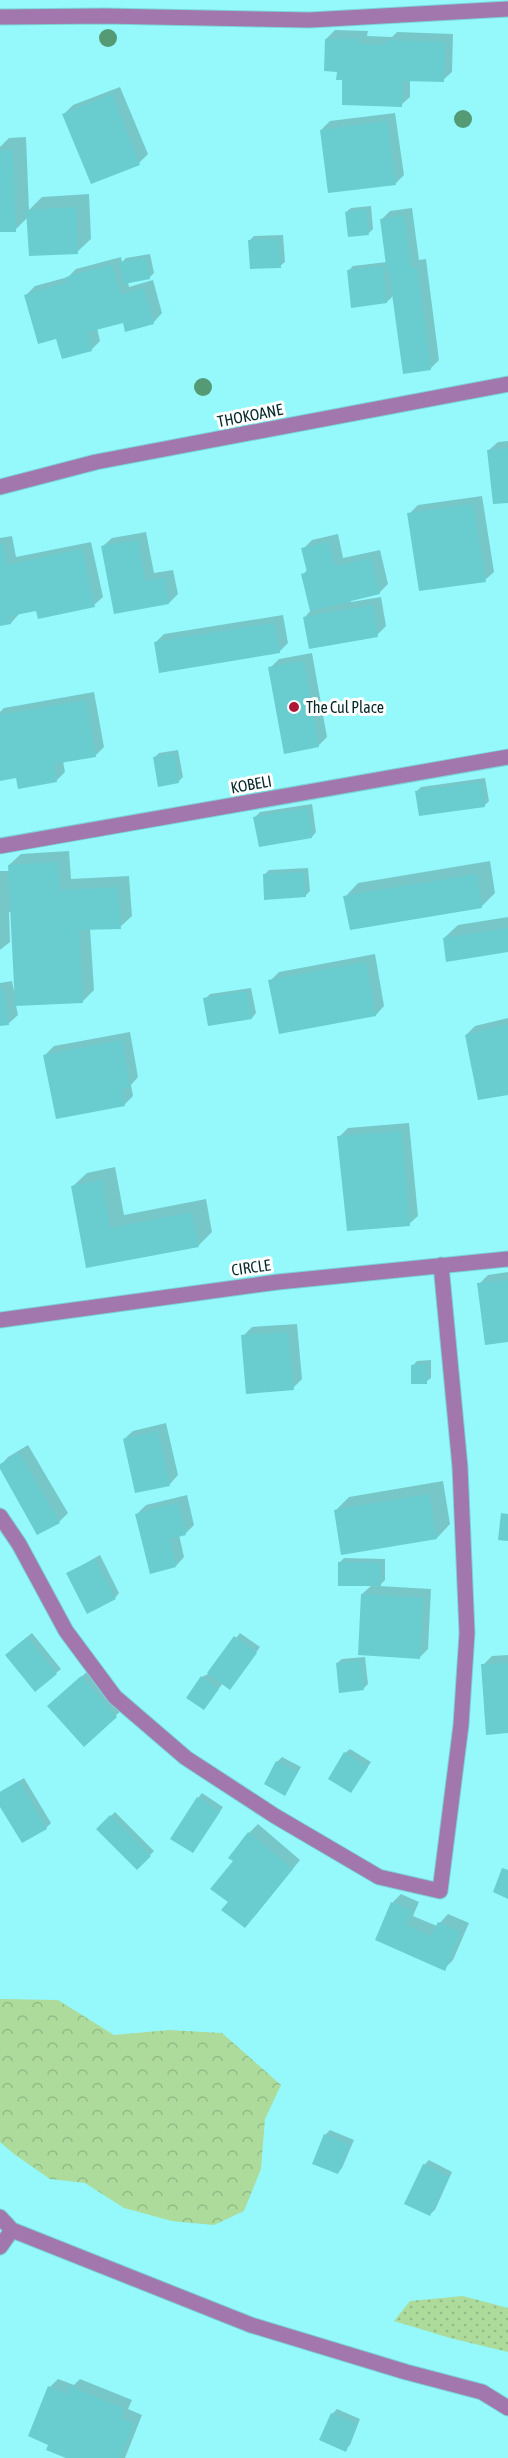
<svg xmlns="http://www.w3.org/2000/svg" width="508" height="2458" font-family="'Asap Condensed',sans-serif">
	<style>
		.grass { fill: url(#grass-dots) }
		.forest { fill: url(#forest-crowns) }
		.shadow { fill: #0003 }
		.building { fill: #69cdd0 }
		.lines { fill: none; stroke-linecap: round; stroke-linejoin: round }
		.minor-casing { stroke: #7bd3d5; stroke-width: 17 }
		.minor { stroke: #a177ae; stroke-width: 15 }
		.tree { fill: #549a75 }
		.poi-dot { fill: #ad1936; stroke: #fff; stroke-width: 2 }
		.labels { text-anchor: middle; stroke-width: 6; stroke-linejoin: round; paint-order: stroke }
		.street-label { font-size: 16px; fill: #062829; stroke: #fff }
		.poi-label { font-size: 16px; fill: #062829; stroke: #fff; text-anchor: start }
	</style>
	<defs>
		<pattern id="grass-dots" width="8" height="8" patternUnits="userSpaceOnUse" patternTransform="scale(1.5)"><rect width="8" height="8" fill="#acdb9c"/><path d="M2 2h.1M6 6h.1" fill="none" stroke="#92bc86" stroke-width="1.8" stroke-linecap="round"/></pattern>
		<pattern id="forest-crowns" width="20" height="18" patternUnits="userSpaceOnUse" patternTransform="scale(1.5)"><rect width="20" height="18" fill="#acdb9c"/><path d="M2 6a3 3 0 1 1 6 0M12 15a3 3 0 1 1 6 0" fill="none" stroke="#92bc86"/></pattern>
	</defs>
	<rect width="100%" height="100%" fill="#95f9fb"/>
	<path class="grass" d="M463 2296 508 2308V2352L450 2338 394 2321 410 2301Z"/>
	<path class="forest" d="M0 1999 58 2000 114 2035 169 2030 222 2033 281 2085 265 2119 261 2169 244 2211 214 2225 172 2221 124 2208 85 2183 50 2179 14 2154 0 2142Z"/>
	<path class="shadow" d="M335 30 368 31 367 36 392 37 397 32 453 34 452 72 443 80 410 79V97L401 105 344 78 338 70 326 39Z
		M120 87 148 154 139 163 64 114 73 105Z
		M395 113 404 175 395 184 321 130 330 121Z
		M26 137 29 210 42 197 89 194 91 239 77 252 28 217 15 230H0V147L9 138Z
		M371 206 373 229 369 233 346 212 351 208Z
		M412 208 419 260 426 259 439 360 430 369 394 295 387 302 348 271 353 266 387 262 381 220 390 211Z
		M283 235 285 262 280 266 249 241 254 236Z
		M150 254 154 273 149 278 128 282 129 287 153 280 162 313 154 322 126 330 124 321 97 328 100 341 92 349 58 337 26 295 35 286 68 277 76 269 121 257 122 262 126 258Z
		M508 441V501L489 450 498 442Z
		M482 496 494 572 485 580 409 514 418 505Z
		M146 532 154 573 173 570 178 594 169 603 103 546 112 538Z
		M338 534 343 558 380 550 388 584 379 593 351 600V602L381 597 386 626 377 635 305 617 311 610 303 575 308 569 303 549 312 540Z
		M12 536 16 557 91 542 103 597 94 605 37 609 19 614 11 623 0 625V538Z
		M283 615 288 643 279 652 155 643 164 634Z
		M312 653 327 737 318 746 270 668 279 659Z
		M94 692 104 747 95 756 63 761 65 772 56 781 17 776 0 779V712L4 708Z
		M178 750 183 777 178 782 155 757 159 753Z
		M485 778 489 801 484 806 417 791 421 787Z
		M312 804 316 832 312 837 255 817 260 812Z
		M69 851 71 879 129 876 132 916 120 927 90 928 94 990 82 1002 16 1005 18 1015 9 1023 0 1025V983L12 981 14 991 16 990 12 912H9L10 942 0 950V871H10L9 865 21 854Z
		M490 861 495 893 481 907 345 897 358 883Z
		M308 868 310 891 305 896 264 875 269 870Z
		M508 917V951L444 938 458 925Z
		M375 954 384 1006 376 1015 270 981 279 972Z
		M251 988 256 1013 252 1018 205 999 210 994Z
		M508 1018V1093L466 1035 475 1026Z
		M130 1032 138 1077 131 1085 133 1096 124 1105 45 1055 54 1046Z
		M409 1123 418 1216 409 1224 339 1137 348 1128Z
		M115 1167 124 1215 206 1199 212 1232 199 1245 88 1266 73 1186 87 1173Z
		M508 1272V1341L479 1284 488 1275Z
		M297 1324 302 1379 293 1388 243 1336 252 1327Z
		M431 1360V1378L426 1382 412 1366 417 1361Z
		M166 1423 178 1475 170 1484 124 1439 133 1431Z
		M28 1445 68 1513 59 1522 0 1466 8 1457Z
		M443 1481 450 1524 437 1538 335 1511 349 1497Z
		M187 1495 194 1525 185 1534 179 1535 184 1557 176 1566 137 1514 146 1505Z
		M100 1555 119 1593 115 1598 68 1573Z
		M344 1558 385 1559V1580L379 1586 431 1589 428 1649 419 1658 362 1594 372 1585 339 1563Z
		M32 1633 61 1669 56 1673 11 1650Z
		M240 1633 260 1647 234 1683H223L204 1708 202 1677 208 1674Z
		M508 1655V1731L483 1665 492 1656Z
		M365 1657 368 1684 363 1689 337 1663 342 1659Z
		M90 1669 125 1707 84 1745 58 1698Z
		M350 1749 371 1762 351 1791 345 1753Z
		M282 1757 301 1767 285 1794 277 1762Z
		M24 1778 51 1823 46 1828 0 1804V1792Z
		M202 1793 223 1807 193 1852 198 1798Z
		M115 1812 154 1851 137 1868 98 1829Z
		M258 1824 300 1860 253 1918 230 1902 235 1861 249 1833Z
		M401 1894 419 1902 413 1916 437 1926 448 1914 469 1923 453 1960 444 1969 377 1940 393 1902Z
		M330 2130 354 2140 342 2168 338 2173 325 2135Z
		M429 2160 452 2172 435 2210 430 2214 424 2165Z
		M58 2379 74 2385 80 2379 132 2400 128 2409 142 2415 125 2458H70L50 2387Z
		M337 2409 360 2419 350 2445 345 2450 332 2414Z"/>
	<path class="building" d="M325 39H359V44L386 45 387 40 445 42 444 82 403 81 402 107 342 105V80H336L337 72 324 71Z
		M112 94 140 165 91 184 62 114Z
		M387 121 396 185 328 193 320 130Z
		M13 150 16 232H0V151Z
		M76 207 78 254 29 256 26 210Z
		M366 209 369 235 348 237 345 212Z
		M404 216 411 268 417 267 431 370 403 374 389 272 387 273 380 219Z
		M279 239 281 268 250 269 248 240Z
		M146 258 150 279 124 284 120 262Z
		M112 265 121 295 144 288 154 324 125 332 123 323 88 332 92 351 62 359 56 339 38 344 24 295 67 283 66 277Z
		M383 266 387 303 351 308 347 270Z
		M508 448V503L493 504 487 450Z
		M473 504 486 582 419 591 407 513Z
		M138 540 145 581 165 578 169 604 114 614 101 546Z
		M329 542 335 566 371 558 380 594 310 611 301 574 307 572 301 548Z
		M0 544H3L7 565 82 549 95 607 38 619 36 611 10 616 11 624 0 626Z
		M373 605 378 637 309 649 303 617Z
		M274 623 280 653 159 673 154 642Z
		M304 661 319 747 284 754 268 667Z
		M86 700 96 757 54 764 57 782 18 789 16 778 0 781V715Z
		M174 754 179 783 158 787 153 757Z
		M481 782 485 807 419 816 415 791Z
		M308 808 312 838 259 847 253 817Z
		M58 862 60 890 118 887 121 929 79 930 83 1003 15 1006 8 865Z
		M304 872 306 897 264 900 263 874Z
		M477 874 482 908 350 930 343 896Z
		M508 928V952L446 962 443 938Z
		M366 962 376 1016 279 1034 268 980Z
		M4 989 9 1025 0 1026V990Z
		M247 991 252 1019 208 1026 203 998Z
		M508 1024V1095L478 1100 465 1035Z
		M122 1040 130 1088 122 1089 125 1106 56 1119 43 1055Z
		M401 1131 410 1226 347 1231 337 1136Z
		M102 1180 110 1228 192 1212 199 1247 86 1268 71 1186Z
		M508 1280V1342L485 1345 477 1283Z
		M288 1332 294 1390 246 1394 241 1335Z
		M427 1364V1384H411V1365Z
		M158 1431 170 1486 135 1493 123 1439Z
		M19 1453 60 1523 37 1535 0 1469V1464Z
		M429 1494 437 1539 341 1555 334 1510Z
		M178 1503 186 1535 170 1539 176 1567 150 1574 135 1514Z
		M501 1513 508 1514V1541L498 1540Z
		M95 1559 116 1599 87 1614 66 1573Z
		M338 1562 381 1563V1586H338Z
		M361 1594 423 1598 420 1659 358 1655Z
		M234 1636 257 1653 230 1690 207 1673Z
		M27 1637 57 1674 35 1692 5 1655Z
		M361 1661 364 1690 339 1693 336 1663Z
		M508 1663V1733L486 1735 481 1664Z
		M81 1676 117 1717 84 1747 47 1706Z
		M201 1676 219 1689 204 1710 186 1698Z
		M344 1752 368 1767 351 1793 328 1779Z
		M276 1761 298 1772 285 1796 264 1784Z
		M19 1781 47 1829 22 1843 0 1807V1792Z
		M197 1797 220 1812 193 1853 170 1839Z
		M110 1815 151 1856 137 1870 96 1829Z
		M248 1832 293 1869 245 1928 221 1910 228 1902 210 1889 233 1861 228 1858Z
		M502 1868 508 1870V1899L493 1892Z
		M391 1902 412 1911 406 1925 431 1936 438 1922 461 1932 445 1971 375 1940Z
		M324 2134 350 2145 338 2174 312 2164Z
		M423 2164 449 2177 430 2216 404 2204Z
		M48 2386 67 2394 70 2386 124 2409 121 2418 134 2424 120 2458H66L46 2450 48 2445 28 2436Z
		M331 2413 357 2424 346 2452 319 2440Z"/>
	<g class="lines">
		<defs>
			<path id="minor" d="M0 17 104 16 310 20 508 9
				M0 487 96 462 508 384
				M0 846 508 757
				M0 1320 278 1282 508 1259
				M0 1516 19 1544 66 1631 115 1697 186 1758 275 1816 379 1877 440 1891 461 1725 467 1633 460 1467 441 1265
				M0 2217 12 2230 251 2325 406 2372 482 2392 508 2408
				M0 2247 12 2230"/>
		</defs>
		<use href="#minor" class="minor-casing"/>
		<use href="#minor" class="minor"/>
	</g>
	<g class="tree">
		<circle cx="108" cy="38" r="9"/>
		<circle cx="463" cy="119" r="9"/>
		<circle cx="203" cy="387" r="9"/>
	</g>
	<circle class="poi-dot" cx="294" cy="707" r="6"/>
	<g class="labels">
		<g class="street-label">
			<text transform="translate(250 415) rotate(-11)" y="6">THOKOANE</text>
			<text transform="translate(251 784) rotate(-10)" y="6">KOBELI</text>
			<text transform="translate(251 1267) rotate(-8)" y="6">CIRCLE</text>
		</g>
		<g class="poi-label">
			<text x="306" y="713">The Cul Place</text>
		</g>
	</g>
</svg>
